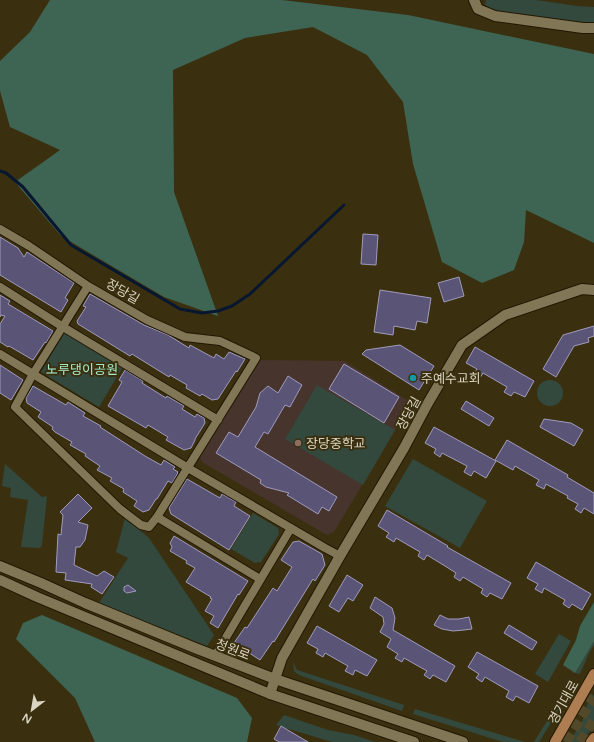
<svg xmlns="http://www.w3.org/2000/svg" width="594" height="742" font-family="'Varela Round','Noto Sans KR',sans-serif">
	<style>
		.education { fill: #47342d }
		.green { fill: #33493e }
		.forest { fill: #3e6553 }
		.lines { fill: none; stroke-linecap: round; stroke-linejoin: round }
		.stream { stroke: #081730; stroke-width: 3 }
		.building { fill: #5a5476; stroke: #a09bbd }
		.primary-tunnel { stroke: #52492b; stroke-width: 10; stroke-dasharray: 10 5; stroke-linecap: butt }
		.minor-casing { stroke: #211800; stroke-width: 10 }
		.tertiary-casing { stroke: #211800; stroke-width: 12 }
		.secondary-casing { stroke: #211800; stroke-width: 12 }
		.primary-casing { stroke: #211800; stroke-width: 12 }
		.minor { stroke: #817655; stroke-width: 8 }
		.tertiary { stroke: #817655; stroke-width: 10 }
		.secondary { stroke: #817655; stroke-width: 10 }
		.primary { stroke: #ae7e52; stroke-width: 10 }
		.culture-dot { fill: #0f9aa8; stroke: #3a3010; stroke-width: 1.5 }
		.education-dot { fill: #8d6e63; stroke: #3a3010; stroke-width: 1.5 }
		.labels { text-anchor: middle; stroke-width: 4; stroke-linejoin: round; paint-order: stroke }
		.street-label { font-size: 13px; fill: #dad4c2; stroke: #3a3010 }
		.park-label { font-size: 13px; fill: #a4e9c7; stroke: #3a3010 }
		.poi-label { font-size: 13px; fill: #dad4c2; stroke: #3a3010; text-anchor: start }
	</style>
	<rect width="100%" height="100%" fill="#3a3010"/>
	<path class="education" d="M258 360 345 361 407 400V407L395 430 334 532 327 535 202 462 199 455Z"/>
	<path class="green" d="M486 0H536L577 6 594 7V23L580 24 493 11 485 5Z
		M65 331 124 365 99 407 41 372Z
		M537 393a13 13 0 1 1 26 0a13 13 0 1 1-26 0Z
		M317 385 395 430 363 485 285 439Z
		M413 459 487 501 460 548 385 506Z
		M5 464 42 497 47 496 42 545 40 548 21 547 28 500 10 497 11 488 2 486Z
		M253 513 278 528 279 534 261 562 255 563 231 549Z
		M125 518 149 538 214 635 207 646 99 603 128 558 116 552Z
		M559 634 571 641 548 682 535 674Z
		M594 638V645L589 653 580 674 575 673 584 655Z
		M293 662 297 670 404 705 402 711 299 675 294 671Z
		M572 680 576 683 539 742H534Z
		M591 693 594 696V725L582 742H569L582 722Z
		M415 709 525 742H503L413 714Z
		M284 715 328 730 354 735 375 742H332L276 725Z"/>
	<path class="forest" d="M50 0H282L408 15 594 54V243L526 210 524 242 514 270 482 283 442 262 413 164 403 102 367 55 313 27 245 38 173 70 174 192 218 316 164 297 61 236 15 182 60 150 10 127 0 91V61L30 32Z
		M594 602V641L575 673 563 665 576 640 580 626Z
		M42 615 237 698 252 718 247 742H95L75 698 16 639 23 623Z"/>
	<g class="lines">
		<path class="stream" d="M0 171 6 173 23 187 71 245 180 309 202 313 218 311 232 306 250 294 344 205"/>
	</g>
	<path class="building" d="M363 234 378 235 376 265 361 264Z
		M0 237 18 248 24 257 27 252 74 283 65 298 68 300 61 312 0 275Z
		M459 277 464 296 444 302 438 283Z
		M380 290 431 298 427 323 417 321 415 330 394 326 393 335 374 332Z
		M90 294 144 325 168 335 189 348 190 345 214 358 216 354 224 359 229 352 245 359 237 372 236 371 225 388 218 399 212 400 202 394 200 396 186 388 187 385 170 375 169 377 132 354 130 356 78 324 77 321 86 307 83 306Z
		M0 295 10 301 8 304 53 331 46 343 45 342 33 360 9 346 8 347 0 342V324L5 316 1 315 0 317Z
		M594 326V336L588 338 589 342 574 346 556 377 543 369 563 335Z
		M400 345 434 366 419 390 362 354 366 350Z
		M475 347 534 381 525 397 514 392 511 396 504 392 507 387 483 373 480 378 474 374 477 369 466 363Z
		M344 364 399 397 384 423 329 389Z
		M0 365 23 380 11 400 0 393Z
		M125 370 143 381 142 383 166 398 167 396 184 406 182 409 195 417 197 414 204 418 205 423 195 439V440L191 448 184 450 166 440 168 437 148 425 146 428 108 406 122 382 119 380Z
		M288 376 302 385 290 407 285 405 268 434 264 432 255 447 337 497 329 511 322 507 318 514 287 495 289 493 266 487 260 483 261 480 216 453 229 432 238 437 256 407 260 393 268 386 278 393Z
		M33 386 66 405 68 402 85 413 83 416 101 426 100 427 145 456 161 465 164 460 175 467 173 469 178 472 177 473H178L172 483 168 481 157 499H156L149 510 143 512 134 506 137 501 123 492 124 489 110 481 112 478 97 470 100 466 85 456 86 454 70 445 72 442 55 432 52 429 53 427 38 417 41 412 27 403 26 398Z
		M466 401 494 418 489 426 461 409Z
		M544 419 571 423 583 430 574 446 540 427Z
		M434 427 496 461 486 478 474 471 471 476 464 472 467 466 442 453 440 457 434 453 436 449 425 443Z
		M507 440 568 475 567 477 594 493V514L584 508 581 513 575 509 578 504 567 498 568 496 546 484 544 489 536 485 539 480 515 466 513 470 495 460Z
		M187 479 220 498 222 494 236 502 234 506 250 516 229 550 171 514 169 508Z
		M78 494 92 508 78 522 88 525 85 540 80 547H76L74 565 97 576 104 571 114 577 102 594 91 587 92 584 65 580 66 573 56 572 58 534 61 535 63 515 60 512Z
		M387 510 448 546 447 547 511 583 502 599 490 593 487 597 481 593 483 589 463 577 460 581 454 577 456 573 445 566 427 555 424 560 418 556 420 552 396 538 394 542 386 537 389 533 378 526Z
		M174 536 248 581 239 595 238 594 218 628 210 623 214 616 205 611 212 599 210 598 211 597 186 582 195 568 186 563 187 561 170 551 172 547 170 543Z
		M299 541 322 554 325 565 315 581 313 579 274 642 273 641 260 660 234 643 245 627 247 628 273 588 277 591 292 567 281 560 293 542Z
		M536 562 591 594 582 610 572 604 569 608 563 604 565 600 544 588 542 593 535 589 538 584 527 578Z
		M347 575 363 585 353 601 348 598 339 612 329 606Z
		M128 585 136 591 127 593 124 591V587Z
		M375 597 392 608 395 618 393 630 455 666 446 682 433 675 430 679 424 675 427 671 404 658 402 662 395 658 398 654 387 647 391 639 380 632 384 624 383 617 370 608Z
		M440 615 448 619H459L469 617 472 629 464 630 453 631 442 629 434 625Z
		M509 625 537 642 532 650 504 633Z
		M317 626 377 660 367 676 355 670 353 675 345 671 348 666 325 653 323 657 316 653 318 649 307 643Z
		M477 652 538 686 529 703 516 696 513 701 506 697 509 691 485 677 482 682 476 678 479 674 468 667Z
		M281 726 308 742H279L274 739Z"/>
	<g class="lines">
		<path class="primary-tunnel" d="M566 742 594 697
			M580 742 594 720"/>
		<defs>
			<path id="minor" d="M0 229 29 246 88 286 147 320 185 337 220 341 256 358 157 517 149 527 141 525 120 509 15 407 33 374 88 286
				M0 287 63 327 218 420
				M0 354 188 468 325 548 340 556
				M157 517 260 579
				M215 656 291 528"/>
			<path id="tertiary" d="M474 0 478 9 495 16 583 28H594
				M270 694 282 658 340 556 404 448 428 403 462 345 505 315 582 289 594 290"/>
			<path id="secondary" d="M0 566 41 583 85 603 195 648 275 679 463 742
				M0 580 37 597 270 694 414 742"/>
			<path id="primary" d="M555 742 594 674
				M591 742 594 738"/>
		</defs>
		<use href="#minor" class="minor-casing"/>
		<use href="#tertiary" class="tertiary-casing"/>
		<use href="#secondary" class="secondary-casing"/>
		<use href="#primary" class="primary-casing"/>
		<use href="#minor" class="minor"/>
		<use href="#tertiary" class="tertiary"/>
		<use href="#secondary" class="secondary"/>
		<use href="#primary" class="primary"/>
	</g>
	<circle class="culture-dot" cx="413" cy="378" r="4"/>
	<circle class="education-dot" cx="298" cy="443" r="4"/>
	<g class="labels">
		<g class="street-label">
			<text transform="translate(123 291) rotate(30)" y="5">장당길</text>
			<text transform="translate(408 413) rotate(-61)" y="5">장당길</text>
			<text transform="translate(233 649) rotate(21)" y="5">청원로</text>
			<text transform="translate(563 702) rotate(-61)" y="5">경기대로</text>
		</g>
		<g class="park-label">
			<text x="82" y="374">노루댕이공원</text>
		</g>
		<g class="poi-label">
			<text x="421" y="383">주예수교회</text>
			<text x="306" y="448">장당중학교</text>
		</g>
	</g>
	<g transform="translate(32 710) rotate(211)" stroke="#3a3010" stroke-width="3" paint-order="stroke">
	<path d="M0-3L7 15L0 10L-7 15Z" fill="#dad4c2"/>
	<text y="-6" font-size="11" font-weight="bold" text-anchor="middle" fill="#dad4c2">N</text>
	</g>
</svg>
